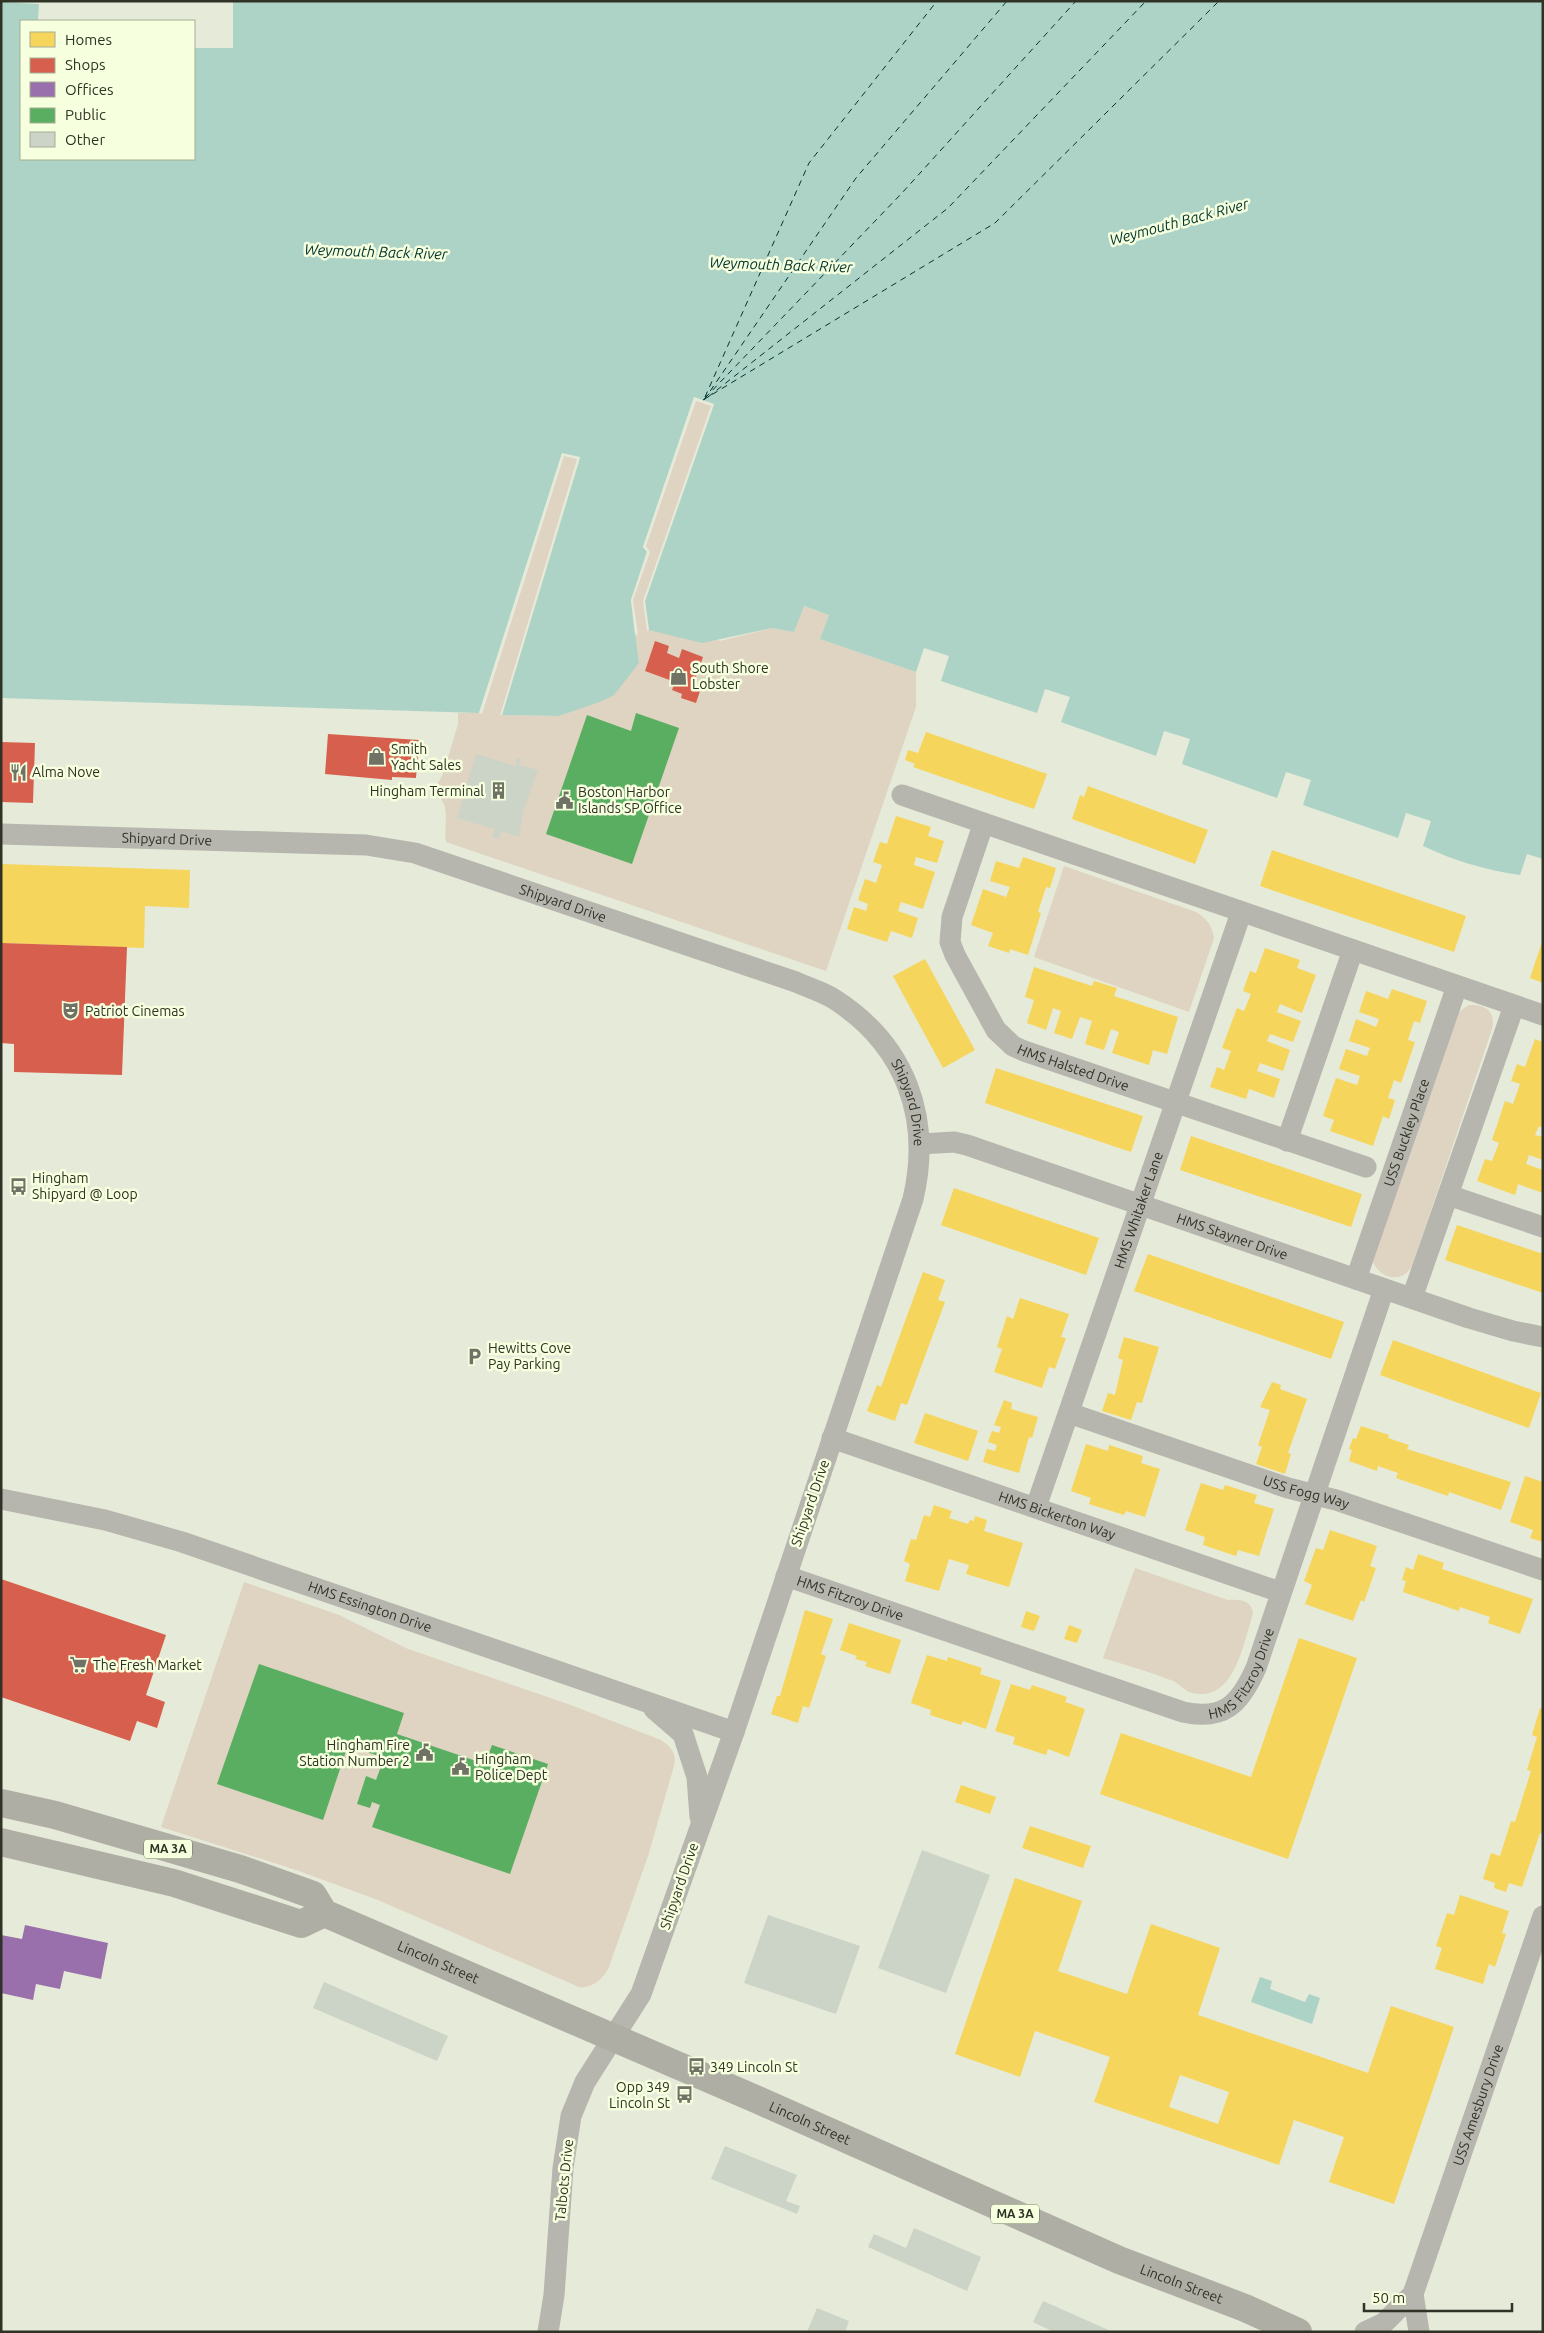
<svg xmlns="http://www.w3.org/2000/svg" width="1544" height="2333" font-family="Ubuntu,sans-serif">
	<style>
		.green { fill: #dfd3c2 }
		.water { fill: #add3c7 }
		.pier { fill: #e6ead8 }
		.homes { fill: #f6d55c; fill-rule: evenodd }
		.shops { fill: #d6604d }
		.offices { fill: #9970ab }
		.public { fill: #5aae61 }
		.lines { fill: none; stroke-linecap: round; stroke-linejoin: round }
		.ferry { stroke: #00332d; stroke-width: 1; stroke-dasharray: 6 5; stroke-linecap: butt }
		.building { fill: #cbd4c6 }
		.minor { stroke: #b6b5ae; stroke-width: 21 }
		.major { stroke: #afaea4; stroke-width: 28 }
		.labels { text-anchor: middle; stroke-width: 5; stroke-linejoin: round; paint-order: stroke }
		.shield { fill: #f6ffde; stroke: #6b705c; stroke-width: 1 }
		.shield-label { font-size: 12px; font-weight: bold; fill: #2f3225 }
		.poi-label { font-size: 14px; fill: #2f3225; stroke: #f6ffde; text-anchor: start }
		.street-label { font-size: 14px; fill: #2f3225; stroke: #f6ffde }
		.water-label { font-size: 15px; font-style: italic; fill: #00332d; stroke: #f6ffde }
	</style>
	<rect width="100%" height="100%" fill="#e6ead8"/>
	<path class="green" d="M694 397 714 404 645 601 720 641 772 628 794 632 803 606 829 615 820 639 916 672V707L826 971 446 842C443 823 453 804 433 792L443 774 458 724V713H479L562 453 580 457 503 715 559 716 577 709 639 663 631 600 643 547Z
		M1064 866 1196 912C1207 919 1212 925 1214 938L1189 1012 1034 957Z
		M1469 1005C1486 1004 1496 1012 1492 1029L1413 1264C1404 1284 1381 1280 1373 1262L1456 1014Z
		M1135 1568 1228 1600C1240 1599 1252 1600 1253 1614 1243 1643 1235 1703 1192 1693 1184 1691 1180 1684 1173 1681 1150 1672 1126 1665 1103 1658Z
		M244 1582 339 1615 408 1649 568 1704 661 1740C671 1747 677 1753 674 1766L648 1856 609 1967C604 1978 592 1989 579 1987L378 1900 296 1870 161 1827Z"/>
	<path class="water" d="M233 1H1543V859L1527 854 1520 875C1485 870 1455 861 1423 846L1431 821 1406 813 1398 838 1303 805 1311 780 1286 772 1277 798 1182 764 1190 739 1164 731 1156 756 1061 722 1070 697 1045 689 1037 713 941 681 949 656 924 648 916 672 820 639 829 615 804 606 794 632 772 628 702 643 649 630 645 601 714 404 694 398 643 547 647 551 631 600 639 663 614 695 602 701 559 716 502 715 580 458 562 454 479 713 1 698V2L39 4 38 21H21V159H194V48H233Z
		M1260 1977 1272 1981 1270 1989 1305 2002 1309 1994 1320 1998 1312 2024 1251 2002Z"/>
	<path class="pier" d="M694 397 714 404 645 601 649 630 647 631 643 601 711 406 696 401 646 546 650 552 633 600 638 634 635 635 631 600 647 552 643 547Z
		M562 453 580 457 502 715H500L577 459 564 456 482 714 479 713Z"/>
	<path class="homes" d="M926 732 1047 774 1034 809 913 767 915 764 905 760 908 750 918 753Z
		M1088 786 1208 830 1195 864 1072 819 1080 795 1084 797Z
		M896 816 931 827 928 836 944 841 937 863 916 857 914 865 935 872 923 909 901 902 898 911 918 918 912 938 891 931 887 942 847 929 854 907 866 911 868 904 858 900 865 879 876 883 882 865 873 862 880 842 887 844Z
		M1272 850 1466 916 1454 952 1260 886Z
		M1023 857 1056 868 1050 888 1046 887 1038 912 1041 913 1028 955 1010 949 1009 953 988 946 993 933 971 925 983 889 1006 897 1010 887 990 881 996 861 1019 868Z
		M1 864 190 870 189 908 145 906 144 948 1 943Z
		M1542 942H1543V983L1530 978Z
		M1265 948 1300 960 1297 968 1316 975 1302 1013 1280 1004 1277 1012 1301 1021 1293 1042 1270 1034 1267 1041 1290 1050 1283 1071 1260 1063 1257 1071 1280 1079 1274 1098 1249 1089 1246 1099 1210 1087 1217 1067 1224 1070 1231 1051 1222 1048 1237 1008 1244 1011 1251 994 1243 991 1250 971 1256 973Z
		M925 959 975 1050 943 1068 893 976Z
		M1034 967 1092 986 1094 981 1117 988 1114 996 1178 1017 1167 1054 1153 1050 1149 1065 1112 1053 1119 1032 1111 1029 1104 1050 1085 1044 1092 1021 1080 1017 1072 1039 1054 1033 1061 1011 1053 1008 1046 1030 1027 1023 1034 1000 1025 997Z
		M1392 989 1427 1001 1420 1023 1414 1021 1408 1040 1415 1042 1401 1083 1394 1080 1388 1098 1395 1100 1389 1119 1383 1116 1373 1146 1330 1131 1334 1120 1323 1116 1336 1078 1357 1085 1360 1076 1339 1069 1346 1049 1367 1056 1370 1048 1349 1041 1356 1019 1376 1027 1379 1019 1359 1012 1366 991 1388 999Z
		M1535 1039 1543 1042V1128L1539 1126 1535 1135 1543 1137V1160L1529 1155 1526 1164 1543 1170V1193L1518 1184 1515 1195 1477 1181 1485 1159 1492 1161 1499 1143 1492 1140 1505 1101 1513 1104 1520 1084 1511 1081 1517 1064 1525 1067Z
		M996 1068 1143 1116 1131 1152 985 1103Z
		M1191 1136 1362 1194 1351 1227 1180 1170Z
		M954 1188 1099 1238 1086 1275 941 1225Z
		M1457 1225 1543 1254V1293L1445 1260Z
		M1148 1254 1344 1322 1331 1359 1134 1291Z
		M923 1272 945 1280 938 1300 945 1302 907 1405 901 1403 895 1421 867 1411 877 1385 881 1387Z
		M1020 1298 1069 1314 1061 1337 1066 1338 1055 1369 1049 1367 1042 1388 994 1372 1002 1349 997 1347 1007 1316 1013 1319Z
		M1124 1337 1159 1347 1142 1403 1137 1402 1131 1420 1102 1411 1108 1393 1115 1395 1123 1360 1118 1358Z
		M1393 1340 1541 1393 1529 1428 1380 1375Z
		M1272 1382 1281 1385 1280 1389 1307 1399 1288 1453 1291 1454 1285 1474 1256 1464 1262 1447 1258 1445 1270 1410 1260 1407Z
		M1004 1400 1012 1403 1011 1409 1038 1417 1032 1438 1029 1437 1019 1473 983 1462 987 1449 995 1451 997 1445 988 1442 992 1431 999 1433 1001 1427 994 1425Z
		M925 1413 978 1431 968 1461 914 1443Z
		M1361 1426 1389 1435 1388 1438 1409 1445 1407 1449 1511 1482 1501 1510 1449 1492 1448 1496 1396 1478 1398 1473 1378 1466 1377 1471 1349 1461 1352 1450 1349 1449 1353 1438 1356 1439Z
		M1086 1444 1108 1451 1109 1445 1143 1456 1141 1463 1160 1469 1145 1517 1126 1511 1124 1515 1089 1504 1091 1498 1071 1491Z
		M1525 1476 1543 1482V1542L1530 1538 1533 1530 1510 1522Z
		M1201 1483 1223 1490 1225 1485 1257 1495 1254 1503 1274 1509 1259 1556 1238 1550 1236 1556 1203 1545 1205 1537 1185 1530Z
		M934 1505 952 1511 949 1518 968 1524 970 1520 974 1521 975 1516 987 1520 984 1531 1023 1543 1009 1587 966 1574 969 1565 949 1559 939 1591 905 1581 910 1564 904 1561 911 1539 916 1540 924 1515 930 1517Z
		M1330 1530 1377 1546 1370 1566 1376 1568 1364 1602 1361 1600 1353 1621 1305 1604 1312 1585 1304 1581 1316 1548 1323 1550Z
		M1418 1554 1444 1563 1442 1569 1533 1599 1520 1634 1488 1623 1490 1617 1460 1607 1459 1611 1403 1592 1406 1581 1402 1580 1406 1567 1413 1570Z
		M805 1610 833 1619 821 1654 826 1656 809 1708 803 1706 798 1723 771 1714 777 1696H780Z
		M1026 1611 1040 1616 1034 1631 1021 1627Z
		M849 1623 901 1640 890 1674 865 1666 867 1662 855 1659 857 1656 840 1650Z
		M1069 1625 1082 1630 1077 1643 1064 1639Z
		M1299 1638 1357 1658 1288 1859 1100 1794 1121 1733 1251 1777Z
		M927 1655 947 1661 948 1657 982 1668 980 1674 1001 1681 986 1729 963 1721 961 1725 930 1715 931 1710 911 1703Z
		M1011 1684 1030 1690 1032 1685 1067 1697 1065 1702 1085 1709 1069 1757 1048 1749 1046 1755 1013 1744 1015 1737 995 1731Z
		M1540 1708 1543 1709V1833H1540L1522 1887 1509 1883 1506 1892 1494 1888 1495 1883 1483 1879 1491 1853 1500 1856 1511 1821 1515 1822 1531 1771 1527 1770 1537 1737 1532 1735Z
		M961 1785 996 1797 990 1814 955 1802Z
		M1030 1826 1091 1846 1083 1868 1022 1848Z
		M1015 1878 1082 1901 1058 1971 1127 1994 1151 1924 1220 1948 1198 2015 1368 2073 1391 2006 1454 2027 1394 2204 1329 2182 1344 2137 1294 2120 1279 2165 1094 2102 1110 2057 1035 2031 1020 2077 955 2054ZM1180 2075 1229 2092 1218 2124 1169 2107Z
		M1460 1895 1509 1911 1502 1933 1506 1934 1495 1967 1489 1964 1483 1984 1435 1969 1442 1948 1436 1946 1447 1913 1454 1915Z"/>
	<path class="shops" d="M655 641 669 646 667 653 679 658 682 649 703 657 692 688 700 691 696 703 681 698 682 694 672 690 675 682 645 671Z
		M328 734 419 740 416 778 392 777V780L325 774Z
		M1 742 35 743 33 803 1 802Z
		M1 943 127 947 122 1075 14 1072V1044L1 1043Z
		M1 1579 166 1635 146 1695 165 1702 157 1728 137 1721 130 1741 1 1697Z"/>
	<path class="offices" d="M25 1925 108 1943 101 1979 64 1971 60 1989 36 1984 33 2000 1 1993V1935L22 1939Z"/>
	<path class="public" d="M636 713 679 728 632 864 546 834 587 715 631 731Z
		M259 1664 404 1713 397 1734 485 1764 492 1745 548 1764 510 1874 372 1827 380 1805 372 1802 370 1808 357 1804 366 1776 376 1780 384 1758 348 1745 323 1820 217 1784Z"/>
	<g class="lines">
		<path class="ferry" d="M705 397 809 163 937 1
			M708 397 948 208 1146 1
			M705 398 902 193 1076 1
			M703 400 995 223 1219 1
			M704 400 856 178 1007 1"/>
	</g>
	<path class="building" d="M476 754 515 766 517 758 521 759 519 765 538 770 523 812 519 837 501 831 498 839 492 837 495 829 457 818Z
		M922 1850 990 1875 946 1993 878 1968Z
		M768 1915 860 1946 836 2014 744 1983Z
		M324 1982 448 2036 437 2061 313 2008Z
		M725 2146 797 2175 786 2201 800 2206 797 2214 711 2179Z
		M914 2228 981 2257 967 2291 868 2247 874 2234 906 2248Z
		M1043 2301 1113 2332H1054L1033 2322Z
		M817 2308 849 2321 845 2332H807Z"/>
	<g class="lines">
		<g class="minor">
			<path d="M902 795 1543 1015"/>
			<path id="s1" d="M983 825 952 917 950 942 955 955 996 1030 1013 1046 1024 1051 1366 1167"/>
			<path id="s2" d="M1 834 366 845 415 853 796 982C809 988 823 992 834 999 906 1045 932 1118 913 1199L734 1732 641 1994 585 2082 571 2116 563 2168 554 2295 548 2332"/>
			<path d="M1287 1141 1353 950"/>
			<path id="s3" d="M920 1144 954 1142 967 1145 1469 1318 1513 1331 1543 1337"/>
			<path d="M1448 1195 1543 1227"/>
			<path id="s4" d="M1356 1279 1457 986"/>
			<path d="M1412 1298 1514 1006"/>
			<path id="s5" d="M1069 1413 1288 1488 1336 1500 1543 1570"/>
			<path id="s6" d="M832 1438 1280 1592"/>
			<path id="s7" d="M1 1499 105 1520 182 1542 734 1732"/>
			<path id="s8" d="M1036 1507 1241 913"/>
			<path id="s9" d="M786 1576 1183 1712C1224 1721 1240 1704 1256 1668L1384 1289"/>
			<path d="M654 1709 683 1734 697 1777 700 1817"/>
			<path d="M1413 2294 1419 2332"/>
			<path id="s10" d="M1365 2332 1384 2323 1413 2294 1543 1916"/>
		</g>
		<g class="major">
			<path id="s11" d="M1 1803 55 1815 240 1869 313 1895 324 1913 758 2100 1119 2260 1245 2308 1298 2332"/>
			<path d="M1 1842 174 1883 301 1924 324 1913"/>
		</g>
	</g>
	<defs>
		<symbol id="shop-bare" viewBox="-9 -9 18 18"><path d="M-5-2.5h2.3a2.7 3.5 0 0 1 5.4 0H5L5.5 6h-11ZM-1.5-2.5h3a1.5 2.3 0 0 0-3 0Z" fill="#6f7264" stroke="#f6ffde" stroke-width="2.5" paint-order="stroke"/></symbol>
		<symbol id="restaurant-bare" viewBox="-9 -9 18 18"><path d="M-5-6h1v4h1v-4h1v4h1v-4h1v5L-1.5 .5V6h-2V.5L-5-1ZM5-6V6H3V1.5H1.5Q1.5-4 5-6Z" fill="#6f7264" stroke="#f6ffde" stroke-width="2.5" paint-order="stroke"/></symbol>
		<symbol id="building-bare" viewBox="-9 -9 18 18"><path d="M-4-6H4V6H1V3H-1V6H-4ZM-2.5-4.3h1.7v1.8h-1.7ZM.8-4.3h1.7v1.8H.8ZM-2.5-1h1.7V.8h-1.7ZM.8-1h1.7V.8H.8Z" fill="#6f7264" stroke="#f6ffde" stroke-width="2.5" paint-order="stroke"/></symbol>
		<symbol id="civic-bare" viewBox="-9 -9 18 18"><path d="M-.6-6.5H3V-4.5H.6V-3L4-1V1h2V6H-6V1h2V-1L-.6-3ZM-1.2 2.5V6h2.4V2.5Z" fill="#6f7264" stroke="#f6ffde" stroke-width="2.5" paint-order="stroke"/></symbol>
		<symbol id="theatre-bare" viewBox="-9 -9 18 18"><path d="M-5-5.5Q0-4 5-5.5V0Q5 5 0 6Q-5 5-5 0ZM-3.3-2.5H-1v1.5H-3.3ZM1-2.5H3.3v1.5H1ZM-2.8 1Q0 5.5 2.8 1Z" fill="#6f7264" stroke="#f6ffde" stroke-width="2.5" paint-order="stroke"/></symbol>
		<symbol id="bus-bare" viewBox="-9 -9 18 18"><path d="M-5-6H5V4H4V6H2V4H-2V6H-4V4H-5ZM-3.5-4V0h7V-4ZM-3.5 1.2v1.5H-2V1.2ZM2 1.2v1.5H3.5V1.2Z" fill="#6f7264" stroke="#f6ffde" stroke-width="2.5" paint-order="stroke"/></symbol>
		<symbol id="parking-bare" viewBox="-9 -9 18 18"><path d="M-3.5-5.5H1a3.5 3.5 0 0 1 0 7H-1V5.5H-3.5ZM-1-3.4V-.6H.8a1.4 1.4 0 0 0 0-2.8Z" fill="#6f7264" stroke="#f6ffde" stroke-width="2.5" paint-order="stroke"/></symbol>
		<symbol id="supermarket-bare" viewBox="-9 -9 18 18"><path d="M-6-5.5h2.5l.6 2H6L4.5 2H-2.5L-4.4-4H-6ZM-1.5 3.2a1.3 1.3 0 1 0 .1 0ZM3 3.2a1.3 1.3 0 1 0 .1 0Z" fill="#6f7264" stroke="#f6ffde" stroke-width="2.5" paint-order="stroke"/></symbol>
	</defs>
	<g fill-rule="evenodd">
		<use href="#shop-bare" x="666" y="664" width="25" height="25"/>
		<use href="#shop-bare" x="364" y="744" width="25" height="25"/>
		<use href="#restaurant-bare" x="6" y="760" width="25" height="25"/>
		<use href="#building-bare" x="486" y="778" width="25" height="25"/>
		<use href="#civic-bare" x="552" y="788" width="25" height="25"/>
		<use href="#theatre-bare" x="58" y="998" width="25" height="25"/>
		<use href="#bus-bare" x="6" y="1174" width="25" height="25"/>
		<use href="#parking-bare" x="462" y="1344" width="25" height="25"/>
		<use href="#supermarket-bare" x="66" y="1652" width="25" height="25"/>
		<use href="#civic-bare" x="412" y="1740" width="25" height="25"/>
		<use href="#civic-bare" x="448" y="1754" width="25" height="25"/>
		<use href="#bus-bare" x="684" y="2054" width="25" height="25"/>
		<use href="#bus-bare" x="672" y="2082" width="25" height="25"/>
	</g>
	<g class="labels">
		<g class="shield">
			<rect x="144" y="1839.5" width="48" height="19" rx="4"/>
			<rect x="991" y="2204.5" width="48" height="19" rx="4"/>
		</g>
		<g class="shield-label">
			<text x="168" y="1853">MA 3A</text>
			<text x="1015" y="2218">MA 3A</text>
		</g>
		<g class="poi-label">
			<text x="692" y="673">South Shore<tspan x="692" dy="16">Lobster</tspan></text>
			<text x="391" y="754">Smith<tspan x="391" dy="16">Yacht Sales</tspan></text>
			<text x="32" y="777">Alma Nove</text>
			<text x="484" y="796" text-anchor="end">Hingham Terminal</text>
			<text x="578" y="797">Boston Harbor<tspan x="578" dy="16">Islands SP Office</tspan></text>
			<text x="85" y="1016">Patriot Cinemas</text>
			<text x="32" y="1183">Hingham<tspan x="32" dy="16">Shipyard @ Loop</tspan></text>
			<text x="488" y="1353">Hewitts Cove<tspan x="488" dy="16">Pay Parking</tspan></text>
			<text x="93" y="1670">The Fresh Market</text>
			<text x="410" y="1750" text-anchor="end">Hingham Fire<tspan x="410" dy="16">Station Number 2</tspan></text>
			<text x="475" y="1764">Hingham<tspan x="475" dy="16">Police Dept</tspan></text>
			<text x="710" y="2072">349 Lincoln St</text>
			<text x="670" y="2092" text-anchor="end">Opp 349<tspan x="670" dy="16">Lincoln St</tspan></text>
		</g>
		<g class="street-label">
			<text dy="5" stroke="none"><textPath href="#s2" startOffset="166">Shipyard Drive</textPath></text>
			<text dy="5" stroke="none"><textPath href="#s2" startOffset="571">Shipyard Drive</textPath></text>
			<text dy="5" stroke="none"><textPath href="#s1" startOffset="309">HMS Halsted Drive</textPath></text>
			<text dy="5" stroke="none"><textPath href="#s2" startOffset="991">Shipyard Drive</textPath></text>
			<text dy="5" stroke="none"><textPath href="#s4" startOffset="155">USS Buckley Place</textPath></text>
			<text dy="5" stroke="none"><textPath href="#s8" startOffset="314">HMS Whitaker Lane</textPath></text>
			<text dy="5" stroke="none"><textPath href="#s3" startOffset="328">HMS Stayner Drive</textPath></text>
			<text dy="5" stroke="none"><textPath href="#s5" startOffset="250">USS Fogg Way</textPath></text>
			<text transform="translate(810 1503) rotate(-71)" y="5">Shipyard Drive</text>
			<text dy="5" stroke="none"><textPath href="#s6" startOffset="238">HMS Bickerton Way</textPath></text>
			<text dy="5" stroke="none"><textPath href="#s9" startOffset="68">HMS Fitzroy Drive</textPath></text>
			<text dy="5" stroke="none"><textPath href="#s7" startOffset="385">HMS Essington Drive</textPath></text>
			<text dy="5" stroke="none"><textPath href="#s9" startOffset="501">HMS Fitzroy Drive</textPath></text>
			<text transform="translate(679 1886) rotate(-71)" y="5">Shipyard Drive</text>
			<text dy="5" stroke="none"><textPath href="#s11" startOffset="471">Lincoln Street</textPath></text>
			<text dy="5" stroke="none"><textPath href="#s10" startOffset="262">USS Amesbury Drive</textPath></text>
			<text dy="5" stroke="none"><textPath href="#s11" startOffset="876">Lincoln Street</textPath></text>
			<text transform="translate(564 2180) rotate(-84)" y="5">Talbots Drive</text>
			<text dy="5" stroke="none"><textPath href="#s11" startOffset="1281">Lincoln Street</textPath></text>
		</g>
		<g class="water-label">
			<text transform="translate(1179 222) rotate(-15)" y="5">Weymouth Back River</text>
			<text transform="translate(376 252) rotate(2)" y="5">Weymouth Back River</text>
			<text transform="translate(781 265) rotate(2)" y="5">Weymouth Back River</text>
		</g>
	</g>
	<rect width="1544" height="2333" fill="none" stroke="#2f3225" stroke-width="5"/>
	<rect x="20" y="20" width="175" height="140" fill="#f6ffde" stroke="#a6ad94"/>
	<rect x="30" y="32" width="25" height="15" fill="#f6d55c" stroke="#a6ad94"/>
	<text x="65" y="45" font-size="15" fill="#2f3225">Homes</text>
	<rect x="30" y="58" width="25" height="15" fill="#d6604d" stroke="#a6ad94"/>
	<text x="65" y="70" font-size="15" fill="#2f3225">Shops</text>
	<rect x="30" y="82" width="25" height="15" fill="#9970ab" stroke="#a6ad94"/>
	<text x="65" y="95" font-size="15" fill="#2f3225">Offices</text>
	<rect x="30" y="108" width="25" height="15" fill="#5aae61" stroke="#a6ad94"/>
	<text x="65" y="120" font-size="15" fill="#2f3225">Public</text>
	<rect x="30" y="132" width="25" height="15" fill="#cbd4c6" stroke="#a6ad94"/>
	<text x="65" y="145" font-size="15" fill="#2f3225">Other</text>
	<path d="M1364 2303v8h148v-8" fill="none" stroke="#2f3225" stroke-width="2.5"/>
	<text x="1372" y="2303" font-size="15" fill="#2f3225" stroke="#f6ffde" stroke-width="4" paint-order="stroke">50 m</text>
</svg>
